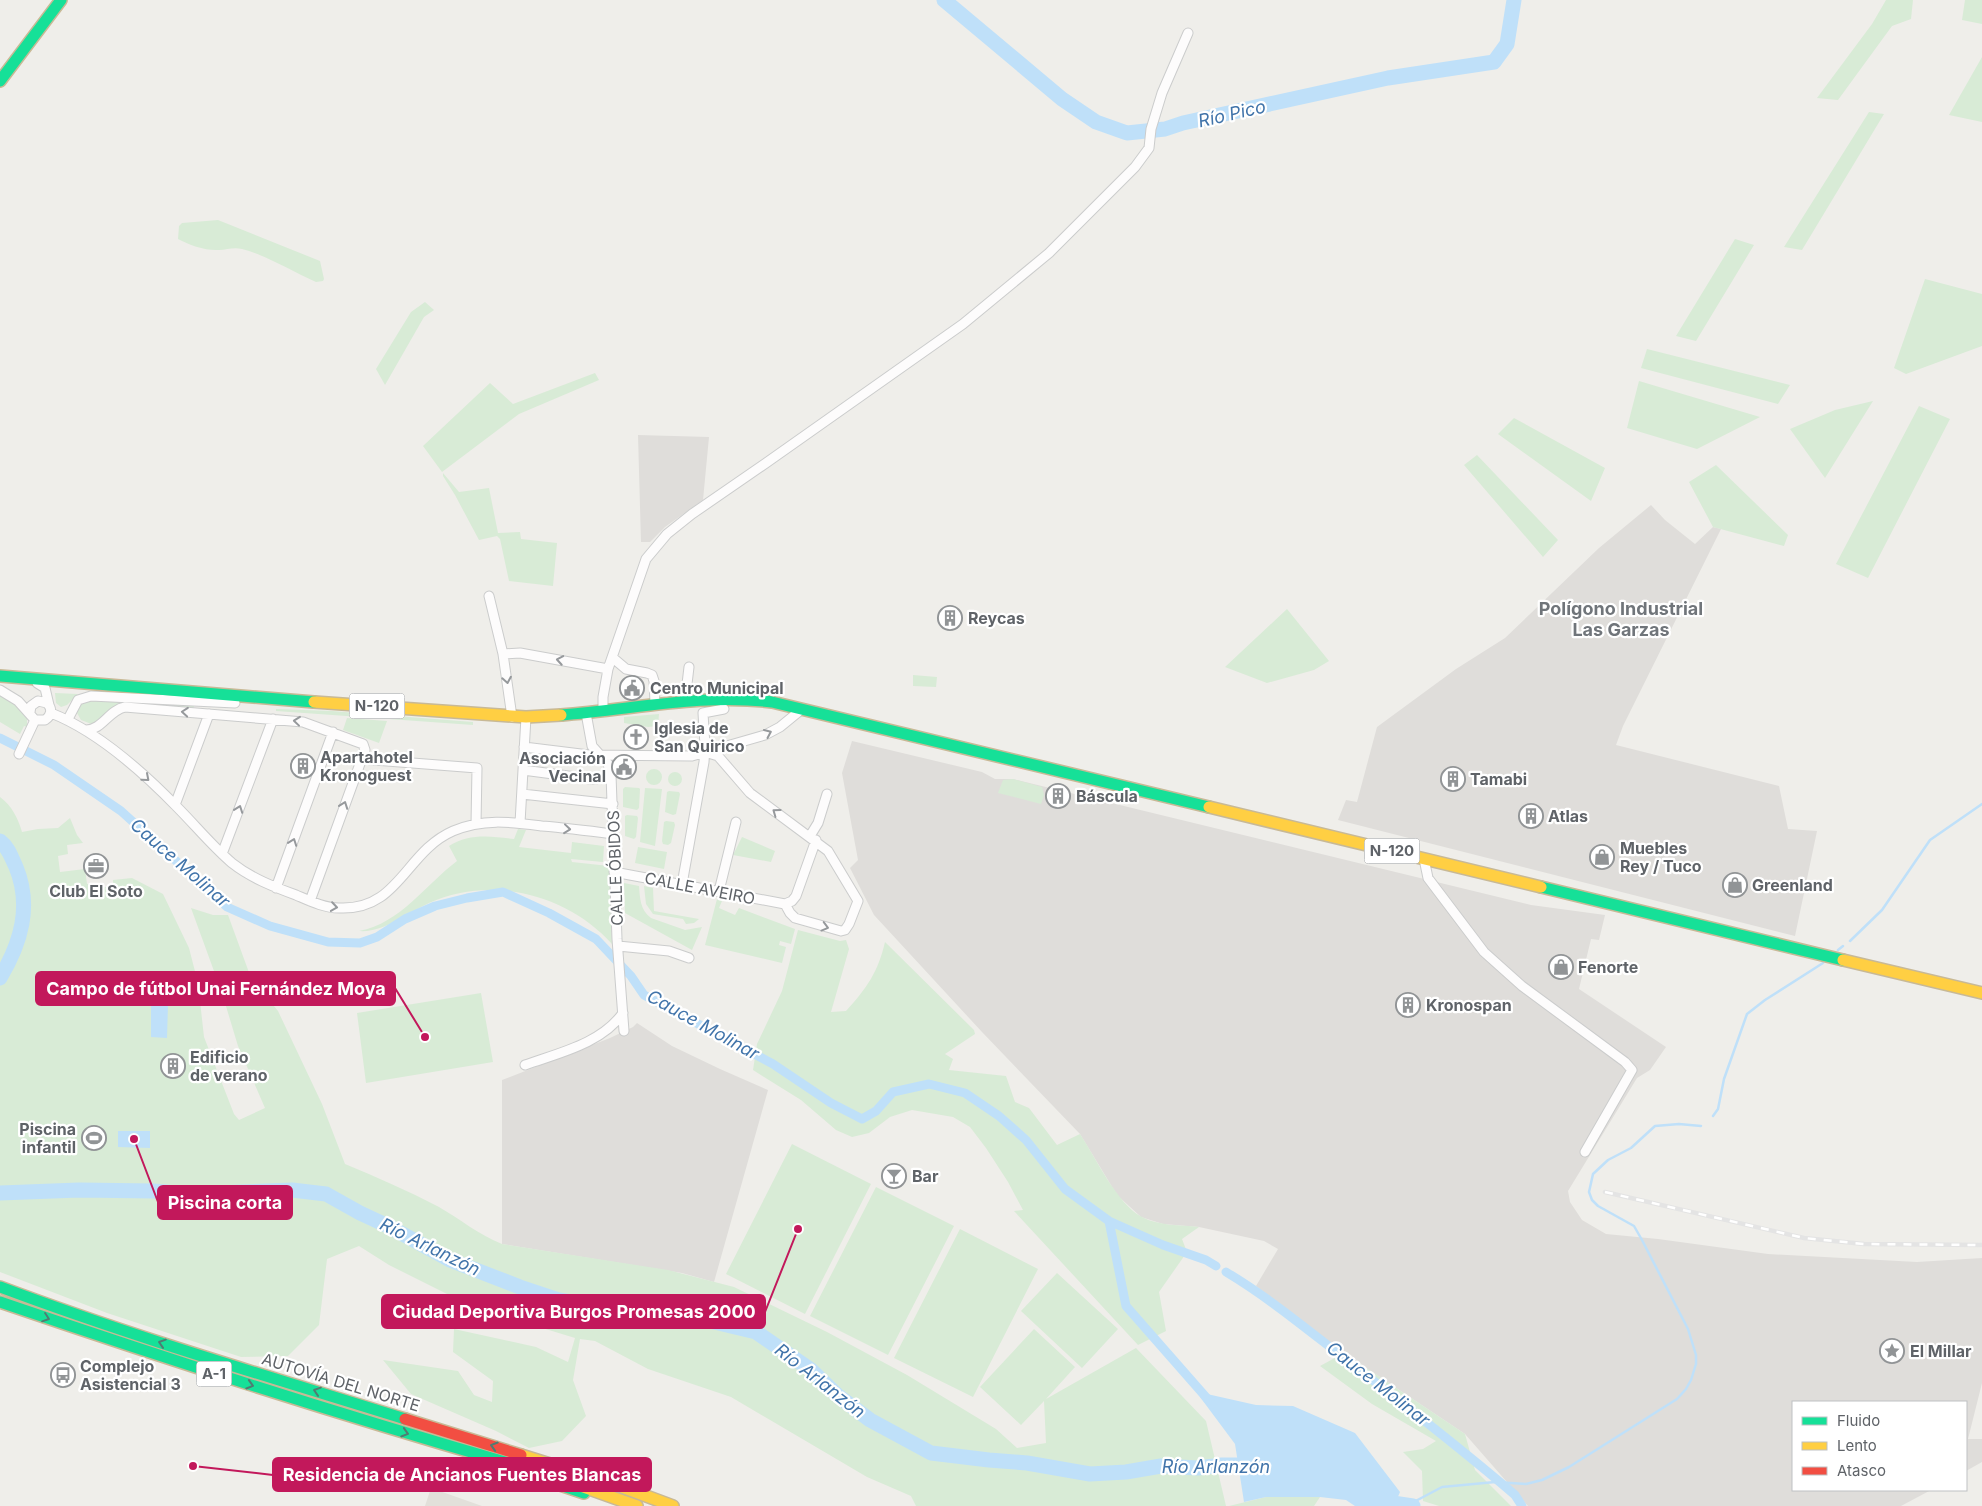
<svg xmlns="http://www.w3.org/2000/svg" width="1982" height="1506" font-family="Inter,sans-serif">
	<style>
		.industrial { fill: #dfddda }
		.education { fill: #e2e0da }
		.green { fill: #d8ebd6 }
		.water { fill: #bfe0f9 }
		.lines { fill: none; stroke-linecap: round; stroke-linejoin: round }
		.stream { stroke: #bfe0f9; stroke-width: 2.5 }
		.canal { stroke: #bfe0f9; stroke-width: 9 }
		.river { stroke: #bfe0f9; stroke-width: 15 }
		.street-casing { stroke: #cbcccc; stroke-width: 11 }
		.fast-casing { stroke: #c8b996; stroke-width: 14 }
		.slow-casing { stroke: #c8b996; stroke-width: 14 }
		.jam-casing { stroke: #c8b996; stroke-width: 14 }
		.street { stroke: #fdfcfc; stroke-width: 9 }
		.fast { stroke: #16e098; stroke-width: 11 }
		.slow { stroke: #ffcf43; stroke-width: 11 }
		.jam { stroke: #f24e42; stroke-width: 11 }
		.rail-casing { stroke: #e4e4e4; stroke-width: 4.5 }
		.rail { stroke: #fff; stroke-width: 2.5; stroke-dasharray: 8; stroke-linecap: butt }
		.oneway { stroke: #96999c }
		.oneway2 { stroke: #507c72 }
		.labels { text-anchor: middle; stroke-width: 4.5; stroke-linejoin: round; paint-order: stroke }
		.shield { fill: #fff; stroke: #8f9295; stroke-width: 1 }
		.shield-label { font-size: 15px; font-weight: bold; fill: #5f6368 }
		.poi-label { font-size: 16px; font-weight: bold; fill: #5f6368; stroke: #fff; text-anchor: start }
		.street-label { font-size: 16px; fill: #5f6368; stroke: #fff }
		.water-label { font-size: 18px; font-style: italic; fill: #4174aa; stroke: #fff }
		.neighbourhood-label { font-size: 18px; font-weight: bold; fill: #70757a; stroke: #fff }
		.leader { fill: none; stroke: #c2185b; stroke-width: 2 }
		.callout-dot { fill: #c2185b; stroke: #fff; stroke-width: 2 }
		.callout { fill: #c2185b; stroke: #c2185b; stroke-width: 2 }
		.callout-label { font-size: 18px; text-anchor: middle; font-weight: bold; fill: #fff }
	</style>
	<rect width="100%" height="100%" fill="#efeeea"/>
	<path class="industrial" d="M638 435 709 437 703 500 665 527 650 542H641Z
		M1651 505 1665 520 1695 544 1713 527 1721 529 1623 726 1616 745 1779 786 1788 829 1817 831 1795 936 1338 820 1346 800 1357 802 1377 727 1456 669 1505 638 1599 548Z
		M852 741 982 772 995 779H1013L1531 905 1605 915 1599 940 1591 939 1579 989 1666 1047 1650 1070 1637 1078 1568 1191 1570 1202 1582 1220 1606 1234 1658 1239 1768 1254 1917 1262 1982 1258V1383L1968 1439H1982V1462L1966 1471V1402H1793V1490H1931L1901 1506H1528L1465 1434 1344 1353 1256 1286 1278 1249 1264 1241 1199 1227 1163 1224 1141 1217 1117 1195 1080 1134 982 1032 874 915 850 868 858 860 842 773Z
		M637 1023 672 1046 720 1069 768 1090 714 1282 682 1273 502 1244V1080L610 1038 633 1027Z"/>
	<path class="education" d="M431 1488 482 1506H425Z"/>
	<path class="green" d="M1886 0H1913L1911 19 1892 26 1838 100 1817 98 1872 24Z
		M1965 0H1982V24L1962 20Z
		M1982 57V122L1949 115Z
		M1869 112 1884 114 1802 250 1784 247Z
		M218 220 320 261 324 279 323 281 316 282C291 271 268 256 242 249 233 247 227 250 219 250 206 251 189 245 178 239L179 226 182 223Z
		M1735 239 1754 245 1696 341 1676 336Z
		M1925 279 1982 294V346L1906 374 1894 368Z
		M425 302 434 310 424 317 385 385 376 369 411 312Z
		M1647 349 1790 385 1778 404 1641 368Z
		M595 373 599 380 519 414 442 472 423 446 490 383 513 404Z
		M1639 381 1760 417 1697 449 1627 428Z
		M1873 401 1825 478 1790 429 1835 410Z
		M1919 406 1950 419 1868 578 1836 564Z
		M1514 418 1605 468 1591 501 1498 434Z
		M1477 455 1558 540 1543 557 1464 465Z
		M1716 465 1788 535 1784 546 1713 527 1689 482Z
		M443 473 459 492 489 488 498 533 520 532 521 539 557 543 553 586 509 581 500 539 497 536 479 540 455 495 443 476Z
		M1287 609 1329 661 1314 670 1267 683 1225 667Z
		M913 675 937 677 936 687 913 686Z
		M55 693 78 694 67 705 61 707 56 703Z
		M0 695 17 705 27 718V727L24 726 20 734 0 722Z
		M90 700 194 706 193 710 124 704 94 725 81 720 77 713 79 704Z
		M276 709 332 711 473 722V725L276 711Z
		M659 714 658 726 648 727 624 723V717Z
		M347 718 387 721 379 743 343 730Z
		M646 777a8 8 0 1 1 16 0a8 8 0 1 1-16 0Z
		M668 779a7 7 0 1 1 14 0a7 7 0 1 1-14 0Z
		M1013 779 1042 787 1044 795 1041 804 998 793 1003 780Z
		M625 787 639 788 640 789 639 808 637 810 623 807V789Z
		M645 788 662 789 655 846 640 842Z
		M669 791 679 792 680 794 676 814 673 815 665 812 667 792Z
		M0 797C12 806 18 818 22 832L38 829 58 828 70 818 77 835 83 843 67 845 68 854 58 856 60 872 85 869 87 884 98 883 99 888 113 886V880L132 878 163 894 189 948 198 983 204 1037 234 1114 239 1120 265 1108 238 1046 222 993 191 908 213 915H228L251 978 278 1011 322 1104 345 1164C377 1177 408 1191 439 1207 460 1219 479 1235 502 1244L668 1270 734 1287 827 1332 907 1375 996 1429 1017 1448 1046 1443 1044 1401 1021 1425 980 1387 1034 1329 1075 1367 1046 1399 1136 1348 1206 1421 1226 1506H916L911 1496 867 1477 731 1397 648 1369 595 1341 580 1339 573 1380 586 1416 562 1441 529 1448 496 1431 411 1394 383 1360 458 1371 474 1395 492 1402 493 1381 453 1352 454 1329 536 1347 568 1362 575 1338 471 1306 389 1265 359 1246 327 1259 319 1325 288 1356 241 1357 107 1313 0 1272Z
		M627 815 637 816 638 818 636 837 634 839 625 836V816Z
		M666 821 674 822 675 825 671 843 668 845 663 844 662 841 664 822Z
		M518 829 526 830 519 847 571 853 572 842 604 846 603 862 571 859 572 862 609 866 612 944C567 894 491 875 429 903 407 913 384 933 359 931 401 923 425 885 457 861L449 846C469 833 491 836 514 839Z
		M742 837 775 851 771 862 733 855Z
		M638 847 667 852 664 869 635 863Z
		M624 883 639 886C640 898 640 910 651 918L685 930 702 927 692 950 625 913Z
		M644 886 653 888 654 911 699 919 694 923 686 924 683 919 653 914 646 904Z
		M717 899 722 901 719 908 735 915 739 908 795 929 791 944 780 941 779 945 786 947 782 963 705 945Z
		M798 930 840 941 846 940 849 949 831 1012 846 1011C867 988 878 972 885 942L974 1030 975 1034 945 1054 953 1059 949 1070 1006 1076 1015 1102 1029 1108 1057 1145 1080 1134C1096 1158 1117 1204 1142 1217 1159 1226 1180 1225 1199 1227L1182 1239 1187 1252 1159 1292 1166 1331 1138 1345 1014 1211 1023 1210 1008 1182 986 1148 970 1127 953 1117 912 1110 890 1117 869 1133 852 1137 836 1130 801 1100 753 1070 757 1044 782 991Z
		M481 993 493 1062 366 1083 357 1013Z
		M792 1144 871 1184 805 1314 726 1274Z
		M876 1187 954 1226 888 1355 810 1316Z
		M960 1229 1038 1269 973 1397 894 1358Z
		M1057 1273 1118 1329 1082 1368 1021 1311Z
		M1344 1353 1465 1434 1475 1470 1511 1506H1439L1423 1501 1422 1471 1403 1452 1423 1449 1436 1441 1372 1404 1320 1366Z
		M1266 1497H1320L1314 1506H1229Z"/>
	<path class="water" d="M151 1005H168L167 1038 151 1037Z
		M118 1131H150V1148L118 1147Z
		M1207 1394 1256 1405 1293 1406 1355 1433 1400 1492 1394 1506H1355L1346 1500 1320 1497H1266L1244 1502 1235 1444 1200 1397Z"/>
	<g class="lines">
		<path class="stream" d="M1850 941 1882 910 1930 840 1982 804
			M1838 950 1843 946
			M1713 1116 1718 1109 1724 1079 1747 1014 1765 1000 1823 963
			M1408 1505 1442 1487 1495 1482 1526 1484 1542 1480 1569 1467 1677 1399 1686 1389 1691 1380 1696 1364V1355L1688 1329 1642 1240 1634 1226 1598 1206 1592 1200 1589 1192 1593 1174 1608 1160 1631 1148 1655 1126 1679 1124 1701 1126"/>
		<path class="canal" d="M0 738 54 765 121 811 227 907 270 926 328 942 360 943 377 937 405 919 435 906 467 898 503 892 549 913 596 939 631 976 644 995 773 1064 831 1103 862 1119 876 1111 893 1092 929 1084 965 1093 999 1116 1026 1140 1065 1189 1109 1221 1163 1245 1206 1260 1216 1266
			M1109 1221 1126 1306 1212 1404
			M1226 1272C1271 1299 1310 1332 1352 1364 1407 1407 1462 1449 1515 1495L1522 1506"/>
		<path class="river" d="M944 0 1062 99 1096 122 1127 133 1165 129 1183 123 1388 78 1494 62 1507 44 1514 0
			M0 841C9 848 11 857 16 867 32 906 21 943 0 978
			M0 1193 79 1190 154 1191 188 1194 292 1190 326 1194 360 1213 388 1226 450 1260 520 1287 559 1300 593 1306 649 1310 685 1315 756 1332 811 1370 837 1395 870 1420 931 1453 989 1460 1027 1463 1090 1474 1126 1472 1161 1466 1198 1468 1222 1465H1259
			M1376 1498 1386 1502 1413 1506"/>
		<defs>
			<path id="street" d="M489 596 503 654 512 717
				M503 654 520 653 608 669
				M613 658 626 669 647 673 652 675 654 681 655 704
				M37 683 45 688 49 705
				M0 690 18 701 35 720H45C51 716 53 709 47 703L38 701 31 706 30 712
				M685 701 689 667
				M603 710V697L608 669 646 559 667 534 692 514 766 463 963 324 1049 253 1135 167 1149 148 1151 129 1162 93 1188 33
				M51 713C97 731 142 771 177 807 195 825 212 846 232 863 251 878 274 887 296 895 310 901 324 908 339 908 399 911 405 852 453 831 483 818 511 822 542 826 566 828 590 831 613 834
				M586 713 592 746 608 764 611 775 617 939 624 1031
				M68 719 78 700 91 696 235 703
				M86 730C102 730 109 710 125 707L303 722 363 744 365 750 310 901
				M524 747 589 755 692 756 765 735 780 727 802 709
				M705 752 718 756 750 793 828 851 858 901 849 924 845 930 841 931 795 918 790 913 785 904
				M19 754 35 720
				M361 759 477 768 476 824
				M523 770 591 779 611 778
				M522 794 613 804
				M175 805 209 714
				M520 823 526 717
				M810 836 818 823 827 794
				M222 854 273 719
				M1424 859 1428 878 1484 952 1522 986 1625 1062 1632 1070 1585 1152
				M614 872 785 904
				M682 884 704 762 705 746 703 713 724 709
				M276 888 333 732
				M719 891 736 822
				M785 904 792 901 796 896 816 840
				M618 946 669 951 689 958
				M525 1065C558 1053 601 1044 623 1013"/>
			<path id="fast" d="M0 81 61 0
				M0 676 314 702
				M561 715C631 710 702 693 772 702L1209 807
				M1541 887 1843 960
				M0 1287C133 1337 270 1377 405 1419
				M0 1302C167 1359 335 1413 505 1462
				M492 1462 584 1493"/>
			<path id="slow" d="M314 702 526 717 561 715
				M1209 807 1541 887
				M1843 960 1982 993
				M521 1455 614 1484 673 1506
				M575 1484 637 1506"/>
			<path id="jam" d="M405 1419 521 1455"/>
		</defs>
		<use href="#street" class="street-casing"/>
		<use href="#fast" class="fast-casing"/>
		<use href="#slow" class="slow-casing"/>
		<use href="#jam" class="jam-casing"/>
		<use href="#street" class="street"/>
		<use href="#fast" class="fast"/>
		<use href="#slow" class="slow"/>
		<use href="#jam" class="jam"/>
		<defs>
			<path id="rail" d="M1605 1192 1804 1238 1864 1244 1982 1245"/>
		</defs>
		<use href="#rail" class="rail-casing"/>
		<use href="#rail" class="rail"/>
	</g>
	<defs><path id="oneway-chevron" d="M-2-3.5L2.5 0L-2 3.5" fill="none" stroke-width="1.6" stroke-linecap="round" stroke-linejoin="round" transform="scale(1.25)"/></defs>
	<g class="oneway">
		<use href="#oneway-chevron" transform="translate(560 660) rotate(-170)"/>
		<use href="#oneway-chevron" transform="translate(507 680) rotate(80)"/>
		<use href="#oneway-chevron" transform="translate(185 712) rotate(-175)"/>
		<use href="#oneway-chevron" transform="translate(297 721) rotate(-174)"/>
		<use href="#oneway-chevron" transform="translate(768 733) rotate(-24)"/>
		<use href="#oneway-chevron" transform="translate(146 778) rotate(41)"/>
		<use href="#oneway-chevron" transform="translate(344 805) rotate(-70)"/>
		<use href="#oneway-chevron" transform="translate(239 809) rotate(-70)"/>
		<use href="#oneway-chevron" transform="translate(776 812) rotate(-144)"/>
		<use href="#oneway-chevron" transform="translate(567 829) rotate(6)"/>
		<use href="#oneway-chevron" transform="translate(293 842) rotate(-70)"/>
		<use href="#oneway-chevron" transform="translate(334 907) rotate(8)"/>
		<use href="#oneway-chevron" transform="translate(825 927) rotate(15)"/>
	</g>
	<g class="oneway2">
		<use href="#oneway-chevron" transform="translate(46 1318) rotate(19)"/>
		<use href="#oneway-chevron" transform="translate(162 1343) rotate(-162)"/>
		<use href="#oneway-chevron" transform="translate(250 1385) rotate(17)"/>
		<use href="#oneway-chevron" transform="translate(317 1391) rotate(-162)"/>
		<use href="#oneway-chevron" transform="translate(405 1433) rotate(17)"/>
		<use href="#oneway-chevron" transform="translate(494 1446) rotate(-163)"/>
	</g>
	<defs>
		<symbol id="building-ring" viewBox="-11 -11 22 22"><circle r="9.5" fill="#fff" stroke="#919496" stroke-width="1.5"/><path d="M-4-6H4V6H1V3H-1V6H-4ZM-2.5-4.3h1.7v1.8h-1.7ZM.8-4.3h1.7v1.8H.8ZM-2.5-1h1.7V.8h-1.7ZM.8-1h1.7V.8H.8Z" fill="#919496"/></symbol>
		<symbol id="civic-ring" viewBox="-11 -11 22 22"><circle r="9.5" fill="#fff" stroke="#919496" stroke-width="1.5"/><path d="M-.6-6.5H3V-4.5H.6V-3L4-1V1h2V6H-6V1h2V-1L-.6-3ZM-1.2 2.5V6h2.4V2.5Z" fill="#919496"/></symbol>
		<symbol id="church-ring" viewBox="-11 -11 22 22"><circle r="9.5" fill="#fff" stroke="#919496" stroke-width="1.5"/><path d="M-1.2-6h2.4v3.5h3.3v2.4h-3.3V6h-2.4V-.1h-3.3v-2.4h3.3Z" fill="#919496"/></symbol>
		<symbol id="shop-ring" viewBox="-11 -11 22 22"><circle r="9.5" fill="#fff" stroke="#919496" stroke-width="1.5"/><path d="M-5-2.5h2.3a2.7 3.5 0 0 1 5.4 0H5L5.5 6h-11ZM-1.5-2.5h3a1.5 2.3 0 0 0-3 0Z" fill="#919496"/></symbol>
		<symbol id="office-ring" viewBox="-11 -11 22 22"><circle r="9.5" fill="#fff" stroke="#919496" stroke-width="1.5"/><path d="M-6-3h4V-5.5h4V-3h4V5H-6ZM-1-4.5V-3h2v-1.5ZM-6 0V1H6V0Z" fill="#919496"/></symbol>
		<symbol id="stadium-ring" viewBox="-11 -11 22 22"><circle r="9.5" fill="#fff" stroke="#919496" stroke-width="1.5"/><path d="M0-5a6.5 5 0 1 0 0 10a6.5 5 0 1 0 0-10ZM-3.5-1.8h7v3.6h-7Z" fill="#919496"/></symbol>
		<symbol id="bar-ring" viewBox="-11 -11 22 22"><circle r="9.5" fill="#fff" stroke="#919496" stroke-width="1.5"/><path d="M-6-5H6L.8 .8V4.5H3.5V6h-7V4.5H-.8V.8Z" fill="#919496"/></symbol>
		<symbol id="sight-ring" viewBox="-11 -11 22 22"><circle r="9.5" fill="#fff" stroke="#919496" stroke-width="1.5"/><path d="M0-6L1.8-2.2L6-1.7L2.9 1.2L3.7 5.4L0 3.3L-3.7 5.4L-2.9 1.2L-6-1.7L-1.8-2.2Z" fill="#919496"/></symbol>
		<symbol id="bus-ring" viewBox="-11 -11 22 22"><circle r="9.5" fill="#fff" stroke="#919496" stroke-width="1.5"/><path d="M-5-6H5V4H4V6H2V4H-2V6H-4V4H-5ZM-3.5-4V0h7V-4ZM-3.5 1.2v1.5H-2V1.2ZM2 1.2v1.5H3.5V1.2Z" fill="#919496"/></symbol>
	</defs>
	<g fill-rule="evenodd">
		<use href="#building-ring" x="936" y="604" width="28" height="28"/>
		<use href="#civic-ring" x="618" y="674" width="28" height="28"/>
		<use href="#church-ring" x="622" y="723" width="28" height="28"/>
		<use href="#building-ring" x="289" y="752" width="28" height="28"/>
		<use href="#civic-ring" x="610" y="753" width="28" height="28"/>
		<use href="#building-ring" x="1439" y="765" width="28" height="28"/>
		<use href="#building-ring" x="1044" y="782" width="28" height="28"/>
		<use href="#building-ring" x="1517" y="802" width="28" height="28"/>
		<use href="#shop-ring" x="1588" y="843" width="28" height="28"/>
		<use href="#office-ring" x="82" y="852" width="28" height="28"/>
		<use href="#shop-ring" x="1721" y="871" width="28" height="28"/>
		<use href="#shop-ring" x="1547" y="953" width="28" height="28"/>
		<use href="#building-ring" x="1394" y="991" width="28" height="28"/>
		<use href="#building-ring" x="159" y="1052" width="28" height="28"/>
		<use href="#stadium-ring" x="80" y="1124" width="28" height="28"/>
		<use href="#bar-ring" x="880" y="1162" width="28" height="28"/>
		<use href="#sight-ring" x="1878" y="1337" width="28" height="28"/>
		<use href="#bus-ring" x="49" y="1361" width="28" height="28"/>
	</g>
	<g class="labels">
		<g class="shield">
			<rect x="349.5" y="693.5" width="55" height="25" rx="4"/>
			<rect x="1364.5" y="838.5" width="55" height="25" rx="4"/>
			<rect x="196.5" y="1361.5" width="35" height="25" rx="4"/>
		</g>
		<g class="shield-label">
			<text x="377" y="711">N-120</text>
			<text x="1392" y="856">N-120</text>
			<text x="214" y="1379">A-1</text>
		</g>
		<g class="poi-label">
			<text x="968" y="624">Reycas</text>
			<text x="650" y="694">Centro Municipal</text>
			<text x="654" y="734">Iglesia de<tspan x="654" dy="18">San Quirico</tspan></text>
			<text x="320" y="763">Apartahotel<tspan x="320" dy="18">Kronoguest</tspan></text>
			<text x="606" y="764" text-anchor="end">Asociación<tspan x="606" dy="18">Vecinal</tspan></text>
			<text x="1470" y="785">Tamabi</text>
			<text x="1076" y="802">Báscula</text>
			<text x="1548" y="822">Atlas</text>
			<text x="1620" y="854">Muebles<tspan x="1620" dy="18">Rey / Tuco</tspan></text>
			<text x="1752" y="891">Greenland</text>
			<text x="96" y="897" text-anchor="middle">Club El Soto</text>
			<text x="1578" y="973">Fenorte</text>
			<text x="1426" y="1011">Kronospan</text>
			<text x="190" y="1063">Edificio<tspan x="190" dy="18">de verano</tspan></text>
			<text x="76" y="1135" text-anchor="end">Piscina<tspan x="76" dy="18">infantil</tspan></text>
			<text x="912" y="1182">Bar</text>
			<text x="1910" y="1357">El Millar</text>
			<text x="80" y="1372">Complejo<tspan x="80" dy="18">Asistencial 3</tspan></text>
		</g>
		<g class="street-label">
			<text transform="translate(615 868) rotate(-92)" y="6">CALLE ÓBIDOS</text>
			<text transform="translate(700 888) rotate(11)" y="6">CALLE AVEIRO</text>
			<text transform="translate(341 1382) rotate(17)" y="6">AUTOVÍA DEL NORTE</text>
		</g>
		<g class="water-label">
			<text transform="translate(1232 114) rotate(-13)" y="6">Río Pico</text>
			<text transform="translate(180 863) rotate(41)" y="6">Cauce Molinar</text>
			<text transform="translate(703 1025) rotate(29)" y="6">Cauce Molinar</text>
			<text transform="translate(430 1247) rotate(26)" y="6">Río Arlanzón</text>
			<text transform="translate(820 1381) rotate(38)" y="6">Río Arlanzón</text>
			<text transform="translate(1378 1384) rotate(38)" y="6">Cauce Molinar</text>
			<text x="1216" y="1473">Río Arlanzón</text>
		</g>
		<g class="neighbourhood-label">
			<text x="1621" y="615">Polígono Industrial<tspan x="1621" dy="21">Las Garzas</tspan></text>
		</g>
	</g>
	<path class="leader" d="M425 1037L395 988M134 1139L158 1202M798 1229L765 1312M193 1466L273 1475"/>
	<g class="callout-dot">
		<circle cx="425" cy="1037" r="5"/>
		<circle cx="134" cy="1139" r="5"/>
		<circle cx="798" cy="1229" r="5"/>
		<circle cx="193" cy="1466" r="5"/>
	</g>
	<g class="callout">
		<rect x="36" y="972" width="359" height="33" rx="5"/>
		<rect x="158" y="1186" width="134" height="33" rx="5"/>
		<rect x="382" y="1295" width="383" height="33" rx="5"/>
		<rect x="273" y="1458" width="378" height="33" rx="5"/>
	</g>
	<g class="callout-label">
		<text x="216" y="995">Campo de fútbol Unai Fernández Moya</text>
		<text x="225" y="1209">Piscina corta</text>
		<text x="574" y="1318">Ciudad Deportiva Burgos Promesas 2000</text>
		<text x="462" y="1481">Residencia de Ancianos Fuentes Blancas</text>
	</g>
	<rect x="1792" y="1401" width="175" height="90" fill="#ffffff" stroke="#bfc1c3"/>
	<rect x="1802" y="1417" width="25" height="8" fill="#16e098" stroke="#bfc1c3"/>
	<text x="1837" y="1426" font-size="15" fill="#5f6368">Fluido</text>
	<rect x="1802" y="1442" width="25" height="8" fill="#ffcf43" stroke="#bfc1c3"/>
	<text x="1837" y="1451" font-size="15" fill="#5f6368">Lento</text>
	<rect x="1802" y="1467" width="25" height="8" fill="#f24e42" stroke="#bfc1c3"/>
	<text x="1837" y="1476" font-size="15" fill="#5f6368">Atasco</text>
</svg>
